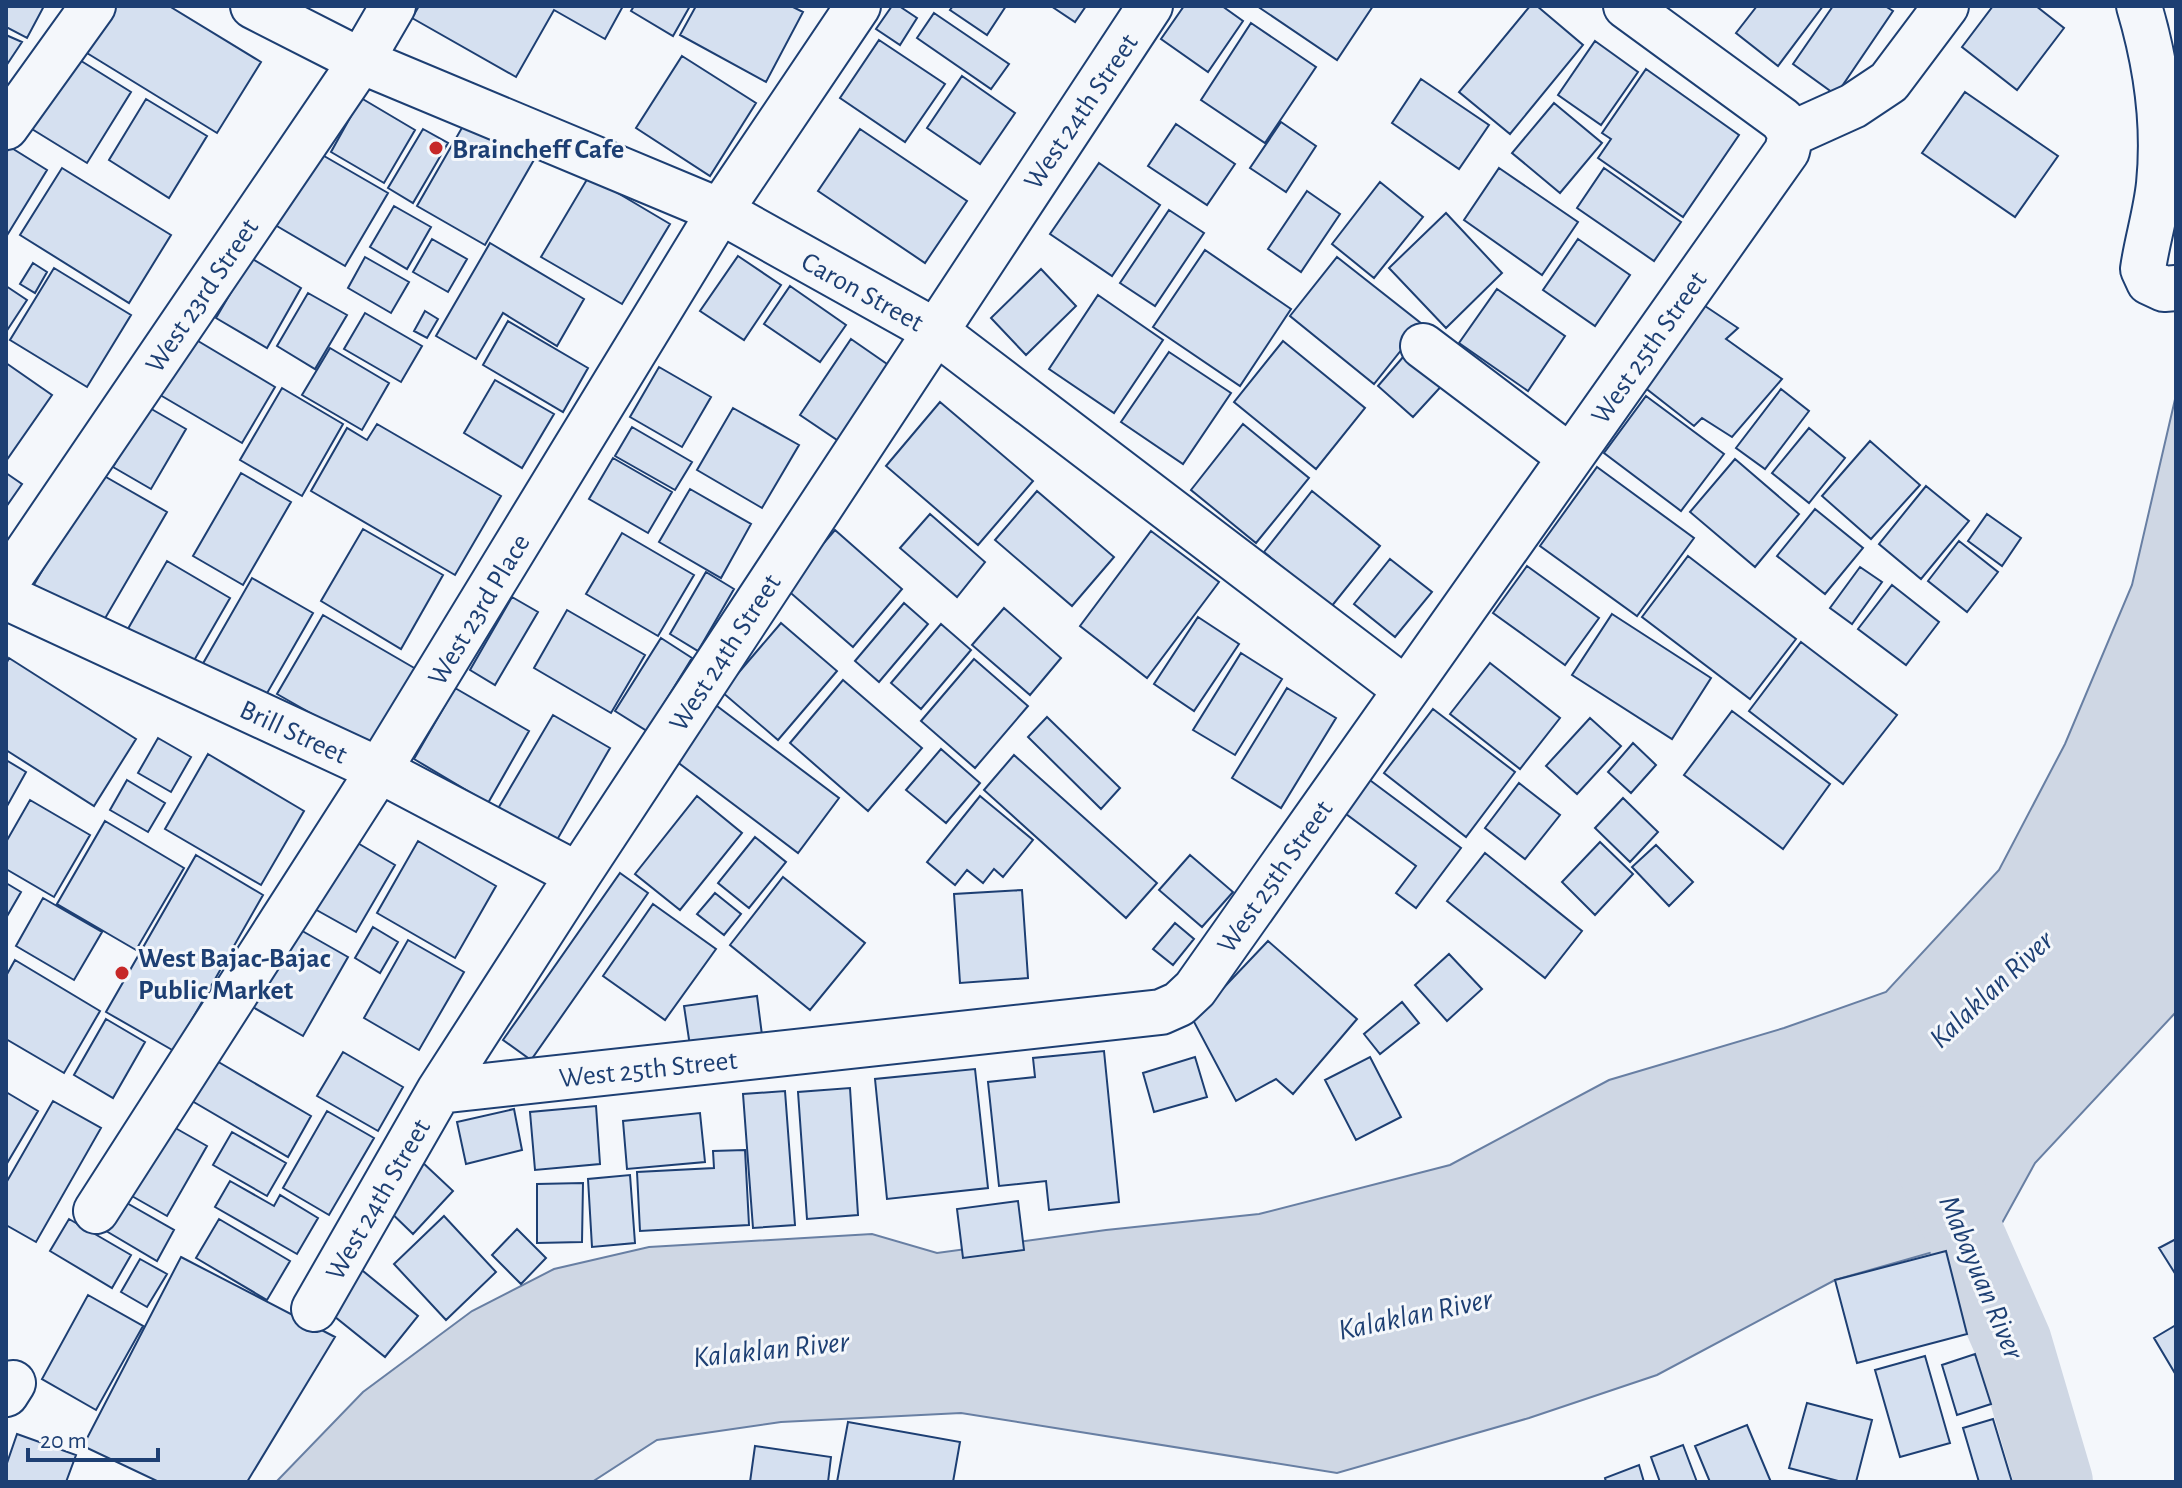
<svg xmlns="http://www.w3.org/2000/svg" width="2182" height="1488" font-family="'Alegreya Sans',sans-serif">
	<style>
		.water { fill: #cfd7e4; stroke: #687fa3; stroke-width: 2 }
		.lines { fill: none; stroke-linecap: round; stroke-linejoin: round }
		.river { stroke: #cfd7e4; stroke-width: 78 }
		.building { fill: #d5e0f0; stroke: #1d3f73; stroke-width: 2 }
		.minor-casing { stroke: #1d3f73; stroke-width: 48 }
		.minor { stroke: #f4f7fb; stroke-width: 44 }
		.poi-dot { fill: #c62828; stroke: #f4f7fb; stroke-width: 3 }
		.labels { text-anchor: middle; stroke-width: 6; stroke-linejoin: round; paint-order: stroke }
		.street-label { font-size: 28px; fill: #1d3f73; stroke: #f4f7fb }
		.poi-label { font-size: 28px; font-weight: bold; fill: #1d3f73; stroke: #f4f7fb; text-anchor: start }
		.water-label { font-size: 30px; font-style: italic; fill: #1d3f73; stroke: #f4f7fb }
	</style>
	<rect width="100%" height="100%" fill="#f4f7fb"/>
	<path class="water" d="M2176 395V1012L2035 1163 1996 1234 1835 1280 1657 1375 1529 1418 1337 1473 961 1413 781 1422 657 1440 592 1482H276L363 1392 472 1311 554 1269 649 1247 872 1234 937 1253 1106 1230 1259 1214 1450 1165 1609 1080 1784 1028 1886 992 1999 870 2065 744 2132 585Z"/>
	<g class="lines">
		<path class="river" d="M1926 1145 2013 1343 2054 1482"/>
	</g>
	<path class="building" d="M6 6H44L27 38 6 27Z
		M109 6H169L261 62 217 133 82 50Z
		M419 6H623L605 39 554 10 516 77 412 18Z
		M634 6H690L673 36 631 11Z
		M696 6H791L803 12 766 82 680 35Z
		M892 6H899L917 18 900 45 876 29Z
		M953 6H1006L987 35 950 10Z
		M1051 6H1086L1075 22Z
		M1184 6H1222L1243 21 1208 72 1161 39Z
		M1257 6H1373L1337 60Z
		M1530 6H1537L1583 45 1510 134 1459 92Z
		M1757 6H1823L1778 66 1736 33Z
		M1833 6H1885L1893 11 1836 95 1793 64Z
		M1993 6H2036L2064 28 2017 90 1962 47Z
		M934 13 1009 64 991 89 917 38Z
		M1251 23 1316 67 1265 143 1201 100Z
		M6 35 22 42 6 66Z
		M879 40 945 84 905 142 840 98Z
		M1595 41 1638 72 1601 125 1558 95Z
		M70 54 131 92 87 163 27 126Z
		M682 56 756 103 710 176 636 128Z
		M1646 69 1739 135 1683 217 1598 158 1611 139 1602 133Z
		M962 76 1015 113 980 164 927 128Z
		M1421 79 1489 125 1459 169 1392 123Z
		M1965 92 2058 156 2015 217 1922 153Z
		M361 98 415 130 384 183 331 152Z
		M146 99 207 136 169 198 109 160Z
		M1554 103 1602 143 1560 193 1512 153Z
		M467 119 535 158 485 245 417 206Z
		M1281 122 1316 146 1286 192 1250 168Z
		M1176 124 1235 164 1207 205 1148 166Z
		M423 129 448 143 413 203 388 188Z
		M860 129 967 201 925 263 818 191Z
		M10 147 47 170 6 237V153Z
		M312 149 388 193 345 266 270 222Z
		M1099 163 1160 205 1112 276 1050 234Z
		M62 168 171 235 129 303 20 235Z
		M1499 168 1578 222 1542 275 1464 220Z
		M1604 168 1681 222 1654 261 1577 208Z
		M589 176 670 224 622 304 541 257Z
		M1380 182 1423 217 1374 278 1332 244Z
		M1307 191 1340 214 1301 272 1268 249Z
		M394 206 431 227 407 269 370 247Z
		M1169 210 1204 233 1155 306 1120 283Z
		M1446 213 1502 273 1446 328 1389 268Z
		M432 239 467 259 448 292 413 272Z
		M1578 239 1630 275 1595 326 1543 290Z
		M490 243 584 299 557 346 503 313 476 359 436 336Z
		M1205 250 1291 309 1240 386 1153 327Z
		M738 256 781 285 744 340 700 311Z
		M365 257 409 282 391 313 348 288Z
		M1337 257 1422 324 1374 384 1290 316Z
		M251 258 301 288 267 348 216 318Z
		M33 263 47 272 35 293 20 284Z
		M54 268 131 315 87 387 10 340Z
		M1041 269 1076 306 1026 355 991 318Z
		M6 286 27 300 6 332Z
		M790 286 846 325 820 362 764 324Z
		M1497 289 1565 336 1528 391 1459 343Z
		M308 293 347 315 315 369 277 346Z
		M1098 295 1163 340 1114 413 1049 369Z
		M1702 304 1738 328 1726 339 1782 379 1732 437 1702 418 1694 426 1639 383Z
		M425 311 438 319 427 338 414 331Z
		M365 313 422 346 401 382 344 349Z
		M508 321 588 368 563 412 483 365Z
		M188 335 275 387 242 443 155 392Z
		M851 339 900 373 849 448 800 415Z
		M1283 341 1365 408 1316 469 1234 402Z
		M330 348 389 383 362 430 302 395Z
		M1410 349 1446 381 1413 417 1378 386Z
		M1169 352 1231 393 1183 464 1121 422Z
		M6 363 52 395 6 461Z
		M659 367 711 397 682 447 630 417Z
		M495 380 554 414 522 468 464 433Z
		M282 388 343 424 302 496 240 460Z
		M1781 389 1809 411 1765 469 1736 448Z
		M1646 396 1724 454 1681 511 1604 453Z
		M940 402 1033 481 978 545 886 466Z
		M148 407 186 429 151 489 113 467Z
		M733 408 799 445 762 508 697 470Z
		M377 424 501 496 455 575 311 491 347 428 367 440Z
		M1243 424 1309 478 1256 543 1191 490Z
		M632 427 692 462 675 490 615 456Z
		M1809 428 1845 458 1809 503 1772 473Z
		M1870 441 1920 485 1871 539 1822 496Z
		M613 458 672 492 648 533 589 499Z
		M1735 459 1799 514 1755 567 1690 512Z
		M1597 467 1694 538 1637 616 1540 546Z
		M6 473 22 484 6 507Z
		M99 473 167 512 100 627 32 588Z
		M241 473 291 502 243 585 193 556Z
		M1926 486 1969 521 1921 579 1879 544Z
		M690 489 751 524 721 578 659 542Z
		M1037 491 1114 557 1072 606 995 540Z
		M1312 491 1380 546 1331 607 1264 552Z
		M1815 509 1863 548 1825 594 1777 556Z
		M930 514 985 562 957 597 900 548Z
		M1987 514 2021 538 2002 566 1968 541Z
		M363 529 443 575 401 649 321 601Z
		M835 530 902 589 853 647 785 588Z
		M1151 531 1219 582 1147 678 1080 626Z
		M622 533 694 575 658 636 586 594Z
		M1959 541 1998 572 1967 612 1928 581Z
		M1688 556 1796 639 1750 699 1642 617Z
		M1390 559 1432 592 1395 637 1354 604Z
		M167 561 230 598 188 671 125 634Z
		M1527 566 1599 618 1565 665 1493 613Z
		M1860 567 1882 582 1852 624 1830 608Z
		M706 572 734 589 698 651 670 634Z
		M252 578 313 613 262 702 201 667Z
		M1892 585 1939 622 1906 665 1858 629Z
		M512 597 538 612 495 685 470 670Z
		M904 603 928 624 879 682 855 661Z
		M1004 608 1061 658 1030 695 972 645Z
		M567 610 645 655 611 713 534 668Z
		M1612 614 1711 678 1672 739 1572 675Z
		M323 615 416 669 370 747 277 694Z
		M1198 617 1239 644 1194 711 1154 684Z
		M781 623 837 671 778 740 722 692Z
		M941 624 971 650 921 709 891 683Z
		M661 638 692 658 647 731 615 711Z
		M1801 642 1897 715 1843 784 1749 711Z
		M1241 653 1282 679 1235 755 1193 730Z
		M9 658 136 739 94 806 6 750V664Z
		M974 659 1028 706 975 768 921 721Z
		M1490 663 1560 718 1520 769 1450 714Z
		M843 680 922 748 868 811 790 743Z
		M455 688 529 731 488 803 414 759Z
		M1287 688 1336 718 1281 808 1232 778Z
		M713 703 839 798 798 853 672 758Z
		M1433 709 1515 772 1466 837 1384 773Z
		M1732 711 1830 784 1783 849 1684 775Z
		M553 715 610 748 554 845 496 812Z
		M1047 717 1120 788 1101 809 1028 737Z
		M1590 718 1621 746 1577 794 1546 766Z
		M158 738 191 757 171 792 138 773Z
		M1633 743 1656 765 1631 793 1608 772Z
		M941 749 980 783 946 823 906 790Z
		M208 754 304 811 261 885 165 829Z
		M1014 755 1157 883 1126 918 984 790Z
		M6 760 26 772 6 808Z
		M1363 775 1461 848 1416 908 1396 893 1416 866 1338 808Z
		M127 780 165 803 148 832 110 810Z
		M1519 783 1560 815 1525 859 1485 828Z
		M697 796 742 833 680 910 635 874Z
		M980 796 1033 840 1003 877 994 869 983 883 967 870 955 885 927 862Z
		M1623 798 1658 832 1630 862 1595 828Z
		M30 800 90 835 54 897 6 869V842Z
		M105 821 184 868 136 950 57 904Z
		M344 835 395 865 356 932 304 903Z
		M755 837 786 862 749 908 718 883Z
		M418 841 496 886 455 958 377 913Z
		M1600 842 1633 874 1595 915 1562 882Z
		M1656 845 1693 882 1669 906 1632 867Z
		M1485 853 1582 931 1545 978 1447 901Z
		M196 855 263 895 174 1051 106 1012Z
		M1190 855 1233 892 1202 927 1159 890Z
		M620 873 648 893 531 1060 503 1040Z
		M783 877 865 943 810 1010 730 945Z
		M6 883 21 892 6 918Z
		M1022 890 1028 978 960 983 954 894Z
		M715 893 741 914 724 935 697 914Z
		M43 898 102 932 74 980 16 946Z
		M653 904 716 949 665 1020 603 976Z
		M1175 923 1194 939 1173 965 1153 949Z
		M290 924 348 957 303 1036 244 1002Z
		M373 927 398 942 380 973 355 958Z
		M408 940 464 972 419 1050 364 1018Z
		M1268 941 1357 1019 1293 1094 1276 1079 1236 1101 1193 1020Z
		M1449 954 1482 989 1447 1021 1415 985Z
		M15 960 100 1011 64 1073 6 1039V976Z
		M757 996 762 1035 690 1046 684 1006Z
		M1402 1002 1419 1023 1380 1054 1364 1034Z
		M106 1019 145 1042 113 1098 74 1075Z
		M1104 1051 1119 1202 1049 1210 1046 1181 999 1186 988 1082 1035 1077 1033 1058Z
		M343 1052 403 1087 378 1131 317 1096Z
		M203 1053 311 1116 288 1157 180 1094Z
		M1195 1057 1207 1097 1154 1112 1143 1073Z
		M1370 1057 1401 1117 1356 1140 1325 1080Z
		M975 1069 988 1188 887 1199 875 1079Z
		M850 1088 858 1215 807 1219 798 1092Z
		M785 1091 795 1225 753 1228 743 1094Z
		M6 1092 38 1111 6 1165Z
		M53 1101 101 1128 36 1242 6 1225V1183Z
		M596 1106 600 1164 535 1170 530 1112Z
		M514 1109 522 1150 466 1164 457 1122Z
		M327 1111 374 1138 329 1215 283 1188Z
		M700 1113 705 1162 627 1169 623 1121Z
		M163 1121 207 1146 167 1216 123 1191Z
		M232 1132 286 1163 267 1196 213 1165Z
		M745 1150 749 1225 640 1231 637 1172 714 1168 713 1151Z
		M421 1161 453 1191 413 1234 381 1203Z
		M630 1175 635 1243 592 1247 588 1179Z
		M230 1181 274 1206 280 1195 318 1218 297 1254 215 1207Z
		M583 1183 582 1242 537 1243V1184Z
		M118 1198 174 1230 157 1261 101 1228Z
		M1018 1201 1024 1250 963 1258 957 1209Z
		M444 1216 496 1272 446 1320 394 1264Z
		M69 1219 131 1255 112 1288 50 1251Z
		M219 1219 290 1261 267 1300 196 1258Z
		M517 1229 546 1258 521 1284 492 1255Z
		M2176 1239V1275L2159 1248Z
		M1946 1251 1967 1334 1857 1363 1835 1280Z
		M181 1257 335 1337 247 1482H159L83 1446Z
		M140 1259 167 1274 147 1307 121 1292Z
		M352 1262 418 1316 385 1357 319 1304Z
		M88 1295 143 1326 96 1410 42 1379Z
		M2176 1325V1375L2154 1338Z
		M1975 1354 1991 1404 1957 1415 1942 1365Z
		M1925 1356 1950 1443 1900 1457 1875 1370Z
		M1807 1403 1872 1420 1856 1482H1842L1789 1468Z
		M1993 1419 2012 1482H1979L1963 1428Z
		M848 1422 960 1442 953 1482H837Z
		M1747 1425 1771 1482H1710L1695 1446Z
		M17 1434 76 1455 66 1482H6V1466Z
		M1683 1445 1697 1482H1660L1651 1457Z
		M755 1446 831 1457 828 1482H750Z
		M1639 1465 1644 1482H1606L1605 1478Z"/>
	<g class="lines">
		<defs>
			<path id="minor" d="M253 6 361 61 720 211 935 331 1405 689
				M1626 6 1782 120 1791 134
				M2139 6C2156 63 2165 124 2159 184 2156 213 2147 241 2143 269L2149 282 2164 289 2176 288
				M6 127 93 6
				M1791 134 1853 106 1889 82 1946 6
				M1423 346 1570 457
				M6 583 361 61 393 6
				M6 597 379 770 578 875
				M439 1091 1161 1012 1179 1004 1195 989 1787 151 1791 134
				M96 1211 379 770 720 211 858 6
				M314 1309 439 1091 578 875 1150 6
				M6 1394 13 1383"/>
		</defs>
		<use href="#minor" class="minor-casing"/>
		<use href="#minor" class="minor"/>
	</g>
	<g class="poi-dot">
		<circle cx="436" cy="148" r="8"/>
		<circle cx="122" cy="973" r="8"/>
	</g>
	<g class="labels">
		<g class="street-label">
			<text transform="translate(1080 111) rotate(-56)" y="10">West 24th Street</text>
			<text transform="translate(863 291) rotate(29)" y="10">Caron Street</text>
			<text transform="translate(201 295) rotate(-56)" y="10">West 23rd Street</text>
			<text transform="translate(1648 347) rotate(-55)" y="10">West 25th Street</text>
			<text transform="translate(478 609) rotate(-59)" y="10">West 23rd Place</text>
			<text transform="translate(724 652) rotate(-57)" y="10">West 24th Street</text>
			<text transform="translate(294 731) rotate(25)" y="10">Brill Street</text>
			<text transform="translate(1274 876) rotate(-55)" y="10">West 25th Street</text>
			<text transform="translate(648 1068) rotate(-6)" y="10">West 25th Street</text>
			<text transform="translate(377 1199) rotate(-60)" y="10">West 24th Street</text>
		</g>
		<g class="poi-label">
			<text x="452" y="158">Braincheff Cafe</text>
			<text x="138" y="967">West Bajac-Bajac<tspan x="138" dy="32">Public Market</tspan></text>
		</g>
		<g class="water-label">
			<text transform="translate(1991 989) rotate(-43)" y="10">Kalaklan River</text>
			<text transform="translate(1982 1277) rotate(67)" y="10">Mabayuan River</text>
			<text transform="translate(1415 1314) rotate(-12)" y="10">Kalaklan River</text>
			<text transform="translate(771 1349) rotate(-6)" y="10">Kalaklan River</text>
		</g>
	</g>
	<rect width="2182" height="1488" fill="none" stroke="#1d3f73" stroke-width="16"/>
	<path d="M28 1448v12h130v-12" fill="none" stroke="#1d3f73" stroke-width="4"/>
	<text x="40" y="1448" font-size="24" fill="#1d3f73" stroke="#f4f7fb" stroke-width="6" paint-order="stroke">20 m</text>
</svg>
